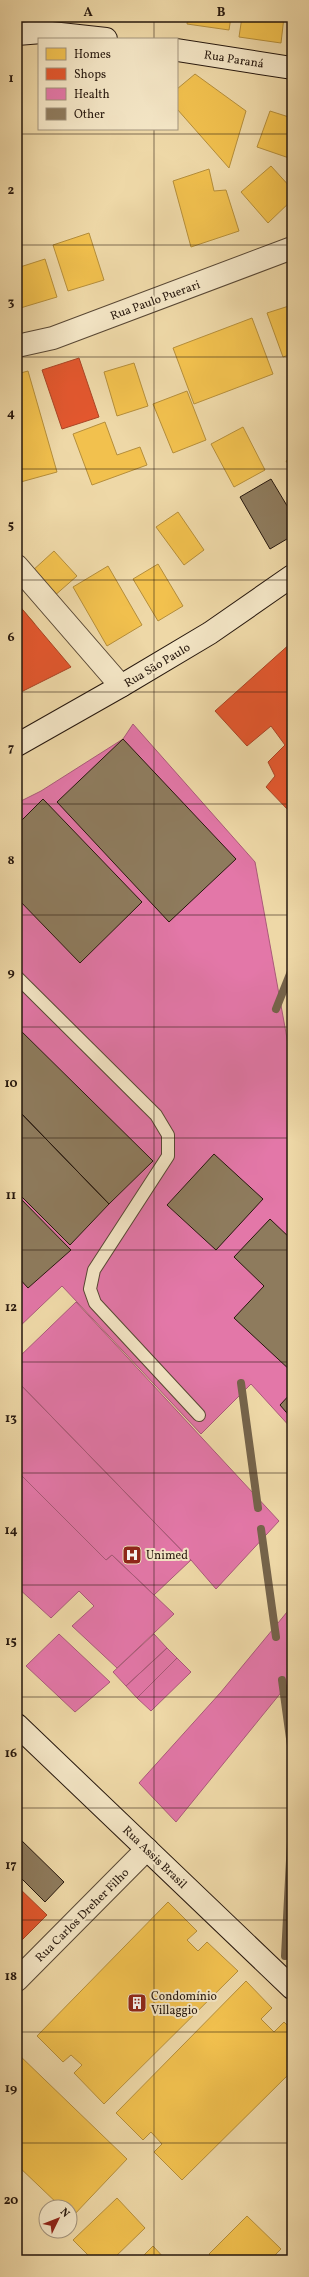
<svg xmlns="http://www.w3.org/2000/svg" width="309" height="2277" font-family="Vollkorn,serif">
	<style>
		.homes { fill: #f2c14e; stroke: #b58e3a }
		.shops { fill: #e4572e; stroke: #ab4424 }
		.health { fill: #e377a8; stroke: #aa5a7a }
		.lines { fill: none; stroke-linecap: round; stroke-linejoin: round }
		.stream { stroke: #75634a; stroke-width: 8 }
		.building { fill: #8e7b5d; stroke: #26170d }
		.lane-casing { stroke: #584734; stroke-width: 14 }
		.street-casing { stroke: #584734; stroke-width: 24 }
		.secondary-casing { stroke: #26170d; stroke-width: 24 }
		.lane { stroke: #f4e6c6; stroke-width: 12 }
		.street { stroke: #f4e6c6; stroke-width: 22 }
		.secondary { stroke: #f4e6c6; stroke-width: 22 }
		.grid { fill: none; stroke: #26170d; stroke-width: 1; stroke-opacity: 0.55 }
		.labels { text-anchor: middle; stroke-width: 4; stroke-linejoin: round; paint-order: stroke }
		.street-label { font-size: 12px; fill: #26170d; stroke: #f4e6c6 }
		.poi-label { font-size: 12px; fill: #26170d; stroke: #f4e6c6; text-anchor: start }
		.neatline { fill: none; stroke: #26170d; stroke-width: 1.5 }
		.grid-label { font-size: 13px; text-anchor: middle; font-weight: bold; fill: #26170d }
	</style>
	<rect width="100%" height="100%" fill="#eed8a7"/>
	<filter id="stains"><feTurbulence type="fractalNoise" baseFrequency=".005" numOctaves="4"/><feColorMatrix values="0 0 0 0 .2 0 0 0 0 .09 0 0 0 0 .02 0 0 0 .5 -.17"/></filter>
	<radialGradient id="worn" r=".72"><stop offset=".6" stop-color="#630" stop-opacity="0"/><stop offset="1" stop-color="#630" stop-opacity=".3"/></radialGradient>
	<path class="homes" d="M188 17H231L229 30 187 24Z
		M242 17H284L281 43 239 37Z
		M195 74 246 111 229 168 177 109V89Z
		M270 111 292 118V159L257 147Z
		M271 166 292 189V200L268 223 241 192Z
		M209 169 214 191 226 190 239 231 191 247 173 181Z
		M89 233 104 280 68 291 53 245Z
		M45 259 57 297 17 309V268Z
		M292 305V354L283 357 267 313Z
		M252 318 273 374 194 404 173 348Z
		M134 363 148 406 117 416 104 372Z
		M28 371 57 472 17 483V374Z
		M187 391 206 440 173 453 153 404Z
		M105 422 117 455 140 447 147 465 92 485 73 434Z
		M243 427 265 470 234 487 211 444Z
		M292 457V470L286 461Z
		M178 512 204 550 184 565 156 527Z
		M54 551 77 576 53 597 31 572Z
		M158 564 183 606 158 621 133 579Z
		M108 566 142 625 107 646 73 587Z
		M17 603 35 624 17 642Z
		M168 1902 197 1931 187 1940 198 1951 207 1942 238 1971 104 2104 74 2073 82 2065 71 2055 63 2062 37 2036Z
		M246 1981 272 2008 261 2019 274 2032 284 2022 292 2030V2071L182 2180 154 2152 162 2144 151 2132 143 2140 116 2113Z
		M17 2053 127 2159 72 2217 70 2207H61L17 2165Z
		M117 2198 145 2228 112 2260H93L73 2240Z
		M247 2216 281 2249 270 2260H215L209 2254Z
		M153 2246 166 2260H139Z"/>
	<path class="shops" d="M79 358 99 417 62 429 42 370Z
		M17 603 71 667 17 694Z
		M292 642V808L289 811 266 787 275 776 268 762 285 745 271 726 247 746 215 711Z
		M17 1886 47 1915 21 1941 17 1937Z"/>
	<path class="health" d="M133 724 255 862 292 1066V1429L251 1384 201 1434 62 1286 17 1329V803L41 791 123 739Z
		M76 1302 279 1521 216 1589 191 1560 17 1381V1359Z
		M17 1381 191 1560 154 1595 112 1555 106 1560 17 1471Z
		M17 1471 106 1560 112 1555 174 1614 117 1668 72 1626 94 1606 79 1591 51 1618 17 1587Z
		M292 1606V1679L176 1822 139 1783 221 1692Z
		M59 1634 110 1682 75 1712 26 1666Z
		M154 1634 167 1648 126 1686 113 1672Z
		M167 1648 177 1658 137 1698 126 1686Z
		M177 1658 191 1672 151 1711 137 1698Z"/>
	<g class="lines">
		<path class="stream" d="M276 1009 292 969
			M241 1383 258 1508
			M261 1529 276 1637
			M282 1680 292 1753
			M285 1956 292 1822"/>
	</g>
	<path class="building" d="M271 479 292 514V536L270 549 240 497Z
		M123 739 236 859 169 922 57 802Z
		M43 799 142 902 80 963 17 898V825Z
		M17 1027 153 1161 109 1204 17 1109Z
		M17 1109 109 1204 70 1245 17 1192Z
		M214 1154 263 1199 216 1250 167 1205Z
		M17 1195 71 1250 28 1288 17 1276Z
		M270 1219 292 1240V1372L234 1318 264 1286 234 1257Z
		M292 1392V1419L280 1405Z
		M17 1836 64 1882 45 1902 17 1874Z"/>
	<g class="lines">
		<defs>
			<path id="lane" d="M17 977 156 1115 168 1135V1156L94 1270 90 1289 95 1303 199 1415"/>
			<path id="street" d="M17 346 53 338 292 248
				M17 566 121 686
				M17 1980 147 1849"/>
			<path id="secondary" d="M17 34 42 32 106 39
				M177 50 292 68
				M17 745 121 686 210 633 292 576
				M17 1725 292 1988"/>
		</defs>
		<use href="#lane" class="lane-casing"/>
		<use href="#street" class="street-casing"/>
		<use href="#secondary" class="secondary-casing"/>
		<use href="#lane" class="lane"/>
		<use href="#street" class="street"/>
		<use href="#secondary" class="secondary"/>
	</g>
	<path class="grid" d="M154 17V39M154 129V2260M17 134H292M17 245H292M17 357H292M17 469H292M17 580H292M17 692H292M17 804H292M17 915H292M17 1027H292M17 1138H292M17 1250H292M17 1362H292M17 1473H292M17 1585H292M17 1697H292M17 1808H292M17 1920H292M17 2032H292M17 2143H292"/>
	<defs>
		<symbol id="hospital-square" viewBox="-11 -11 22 22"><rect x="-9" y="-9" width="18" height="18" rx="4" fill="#8f2418" stroke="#f4e6c6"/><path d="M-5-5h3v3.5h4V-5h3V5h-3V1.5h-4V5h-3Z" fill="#fff"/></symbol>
		<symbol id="building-square" viewBox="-11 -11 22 22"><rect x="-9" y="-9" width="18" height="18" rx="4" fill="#8f2418" stroke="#f4e6c6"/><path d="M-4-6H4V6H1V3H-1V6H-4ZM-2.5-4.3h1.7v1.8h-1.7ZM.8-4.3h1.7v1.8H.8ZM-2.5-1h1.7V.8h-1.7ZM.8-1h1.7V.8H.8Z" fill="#fff"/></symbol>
	</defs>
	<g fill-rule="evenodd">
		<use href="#hospital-square" x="121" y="1544" width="22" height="22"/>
		<use href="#building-square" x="126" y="1992" width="22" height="22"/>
	</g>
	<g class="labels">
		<g class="street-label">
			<text transform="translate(234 59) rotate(9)" y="4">Rua Paraná</text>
			<text transform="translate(155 300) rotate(-20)" y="4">Rua Paulo Puerari</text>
			<text transform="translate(157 665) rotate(-31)" y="4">Rua São Paulo</text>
			<text transform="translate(155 1857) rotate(44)" y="4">Rua Assis Brasil</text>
			<text transform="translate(82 1915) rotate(-45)" y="4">Rua Carlos Dreher Filho</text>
		</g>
		<g class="poi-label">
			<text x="146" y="1559">Unimed</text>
			<text x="151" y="2000">Condomínio<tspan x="151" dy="14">Villaggio</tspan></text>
		</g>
	</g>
	<rect width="309" height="2277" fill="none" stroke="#eed8a7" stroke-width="44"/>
	<rect x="38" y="38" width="140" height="92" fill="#f4e6c6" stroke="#a2937c"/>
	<rect x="46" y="48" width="20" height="12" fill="#f2c14e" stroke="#a2937c"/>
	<text x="74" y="58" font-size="12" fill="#26170d">Homes</text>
	<rect x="46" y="68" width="20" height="12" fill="#e4572e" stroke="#a2937c"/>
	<text x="74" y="78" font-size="12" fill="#26170d">Shops</text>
	<rect x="46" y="88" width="20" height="12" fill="#e377a8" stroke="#a2937c"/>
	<text x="74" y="98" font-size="12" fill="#26170d">Health</text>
	<rect x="46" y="108" width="20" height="12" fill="#8e7b5d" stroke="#a2937c"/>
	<text x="74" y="118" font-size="12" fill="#26170d">Other</text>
	<g transform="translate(58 2219) rotate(47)"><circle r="19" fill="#f4e6c6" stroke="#a2937c"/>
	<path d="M0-3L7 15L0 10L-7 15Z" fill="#8f2418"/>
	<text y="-6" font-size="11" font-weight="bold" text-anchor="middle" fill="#26170d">N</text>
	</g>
	<rect x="22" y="22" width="265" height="2233" class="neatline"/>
	<g class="grid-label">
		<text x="88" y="16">A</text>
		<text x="221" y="16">B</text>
		<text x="11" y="82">1</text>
		<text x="11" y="194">2</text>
		<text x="11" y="306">3</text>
		<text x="11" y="417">4</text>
		<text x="11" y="529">5</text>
		<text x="11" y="641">6</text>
		<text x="11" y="752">7</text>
		<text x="11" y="864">8</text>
		<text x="11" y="976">9</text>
		<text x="11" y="1087">10</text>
		<text x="11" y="1199">11</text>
		<text x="11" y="1311">12</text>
		<text x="11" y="1422">13</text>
		<text x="11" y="1534">14</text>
		<text x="11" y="1645">15</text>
		<text x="11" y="1757">16</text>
		<text x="11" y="1869">17</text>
		<text x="11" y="1980">18</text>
		<text x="11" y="2092">19</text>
		<text x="11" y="2204">20</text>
	</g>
	<rect width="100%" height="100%" filter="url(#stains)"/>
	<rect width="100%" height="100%" fill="url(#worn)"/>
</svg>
